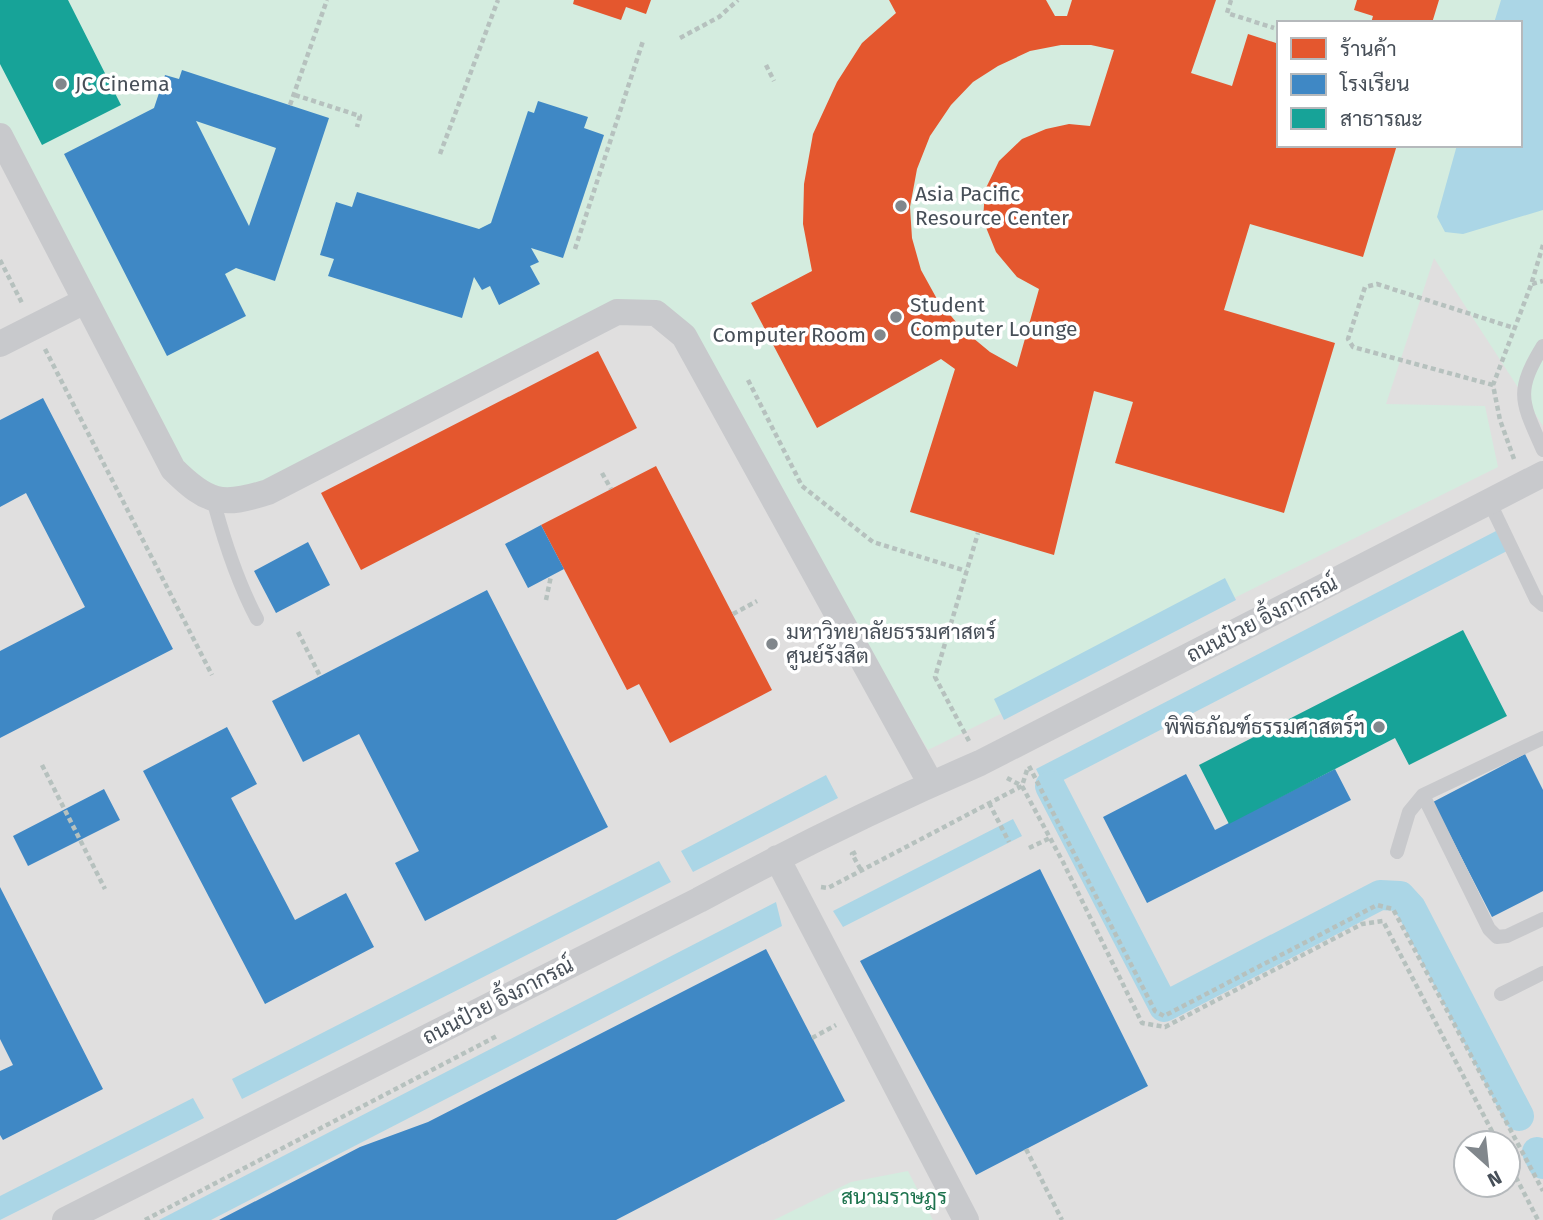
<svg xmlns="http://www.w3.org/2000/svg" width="1543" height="1220" font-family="'Fira Sans',Sarabun,sans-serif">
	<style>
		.education { fill: #e0dfdf; fill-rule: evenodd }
		.green { fill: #d4ecdf; fill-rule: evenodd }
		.water { fill: #abd6e6 }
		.shops { fill: #e4572e; fill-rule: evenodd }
		.schools { fill: #3f88c5; fill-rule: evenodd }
		.public { fill: #17a398 }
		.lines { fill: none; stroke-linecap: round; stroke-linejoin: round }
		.canal { stroke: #abd6e6; stroke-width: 30 }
		.path { stroke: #b6c1be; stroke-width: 4.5; stroke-dasharray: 5 3.5; stroke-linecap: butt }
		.service { stroke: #c8c9cc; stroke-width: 14 }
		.minor { stroke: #c8c9cc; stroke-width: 26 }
		.poi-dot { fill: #81878c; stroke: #fff; stroke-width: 2.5 }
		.labels { text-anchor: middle; stroke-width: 7; stroke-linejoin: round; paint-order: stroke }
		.poi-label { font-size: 21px; fill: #474f58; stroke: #fff; text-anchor: start }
		.street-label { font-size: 21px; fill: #474f58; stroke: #fff }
		.park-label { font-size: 21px; fill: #1e734e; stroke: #fff }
	</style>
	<rect width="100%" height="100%" fill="#eee"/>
	<path class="education" d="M0 0H1543V1220H0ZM1279 23H1520V145H1279ZM1466 1143H1508V1185H1466Z"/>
	<path class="green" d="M0 0H1543V426L1434 258 1386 404 1485 406 1498 467 928 750 684 336 617 312 268 492 213 499 173 469 0 134ZM1279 23H1520V145H1279Z
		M908 1171 933 1220H774L851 1182Z"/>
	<path class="water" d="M1501 0H1543V210L1463 234 1445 232 1437 217 1457 145H1520V23H1494Z
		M1496 531 1507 551 1046 789 1036 769Z
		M1225 578 1236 600 1004 720 994 699Z
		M826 775 838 798 693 872 681 851Z
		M1013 819 1022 836 843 927 833 911Z
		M659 861 671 882 242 1099 232 1079Z
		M776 902 782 926 211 1220H159Z
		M193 1098 204 1118 0 1220V1196Z"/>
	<path class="shops" d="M574 0H651L646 14 626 7 621 20 573 4Z
		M889 0H1046L1055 16H1067L1072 0H1216L1191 73 1232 86 1248 34 1279 44V145H1397L1363 257 1250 224 1224 310 1335 343 1284 513 1115 463 1133 402 1094 391 1054 555 910 512 955 369 941 359 817 428 751 303 812 271 803 224 804 184 813 134 837 82 862 43 896 13ZM1061 45H1091L1114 50 1090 126 1069 124 1046 129 1022 139 999 161 985 190 983 220 996 252 1017 277 1039 289 1017 367 990 352 961 328 937 299 921 270 912 238 910 207 917 169 930 136 951 105 973 82 998 66 1030 51Z
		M1357 0H1439L1432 23H1371L1373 16 1354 10Z
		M598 351 637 428 361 570 321 493Z
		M656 466 772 690 670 743 639 684 627 690 541 525Z"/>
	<path class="schools" d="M182 70 329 118 275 281 236 268 225 274 246 316 167 356 64 154 154 108 165 75 179 79ZM196 121 276 148 249 226Z
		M538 101 588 117 584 128 604 135 563 258 531 248 539 262 530 266 540 284 499 305 490 286 482 290 474 277 462 318 328 276 334 259 320 255 336 202 352 207 357 192 479 229 491 223 528 111 534 113Z
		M43 398 173 649 0 738V651L85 607 26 493 0 507V420Z
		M541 525 564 569 528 588 505 544Z
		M308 542 330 585 276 613 254 571Z
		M487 590 608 827 425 921 395 863 419 851 359 734 303 762 272 701Z
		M227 727 257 784 231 798 295 920 346 893 374 947 265 1004 143 771Z
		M1525 754 1543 790V891L1492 917 1433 802Z
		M1335 769 1351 800 1147 903 1103 817 1186 774 1215 830Z
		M104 789 120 820 28 866 13 836Z
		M1040 869 1148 1086 976 1175 860 961Z
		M0 887 103 1089 3 1140 0 1135V1071L13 1065 0 1039Z
		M766 949 845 1101 616 1220H219L360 1147 428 1122Z"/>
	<path class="public" d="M0 0H68L121 105 42 145 0 64Z
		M1463 630 1507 716 1409 765 1395 738 1229 824 1199 765Z"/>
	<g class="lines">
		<path class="canal" d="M1050 786 1164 1007 1380 895 1400 896 1411 908 1519 1116
			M1537 1152 1543 1164"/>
		<path class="path" d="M1231 0 1227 13 1274 28
			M680 38 719 17 738 0
			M766 65 774 81
			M295 95 360 116 357 127
			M290 105 327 0
			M440 154 498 0
			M575 249 643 41
			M0 260 22 303
			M1532 284 1543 281
			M45 349 212 675
			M748 380 802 486 873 542 966 571
			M1493 385 1353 347 1348 339 1365 287 1377 284 1514 328
			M1514 459 1500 420 1493 385 1531 285 1543 245
			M602 473 611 489
			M546 600 551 576
			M733 614 757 601
			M298 632 320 676
			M969 741 935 677 978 533
			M42 765 105 889
			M1029 766 1155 1011 1164 1016 1377 905 1393 909 1543 1191
			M1007 778 1022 786 1063 862 1142 1023 1165 1027 1362 924 1383 921 1498 1143
			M989 803 1009 842
			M1029 848 1050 838
			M856 852 852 854 861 870
			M821 887 828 888 1022 786 1027 770
			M812 1038 836 1025
			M1026 1149 1062 1220
			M1508 1162 1538 1220
			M145 1220 497 1036"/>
		<path class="service" d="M1543 346C1514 393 1522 402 1543 450
			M213 499C224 541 237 581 257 619
			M1489 501 1536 599 1543 605
			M1423 795 1489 929 1497 937 1507 936 1543 919
			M1397 852 1409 812 1423 795 1543 738
			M1501 994 1543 973"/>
		<path class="minor" d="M0 136 173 469C207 503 222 507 268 492L617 312 656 313 684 336 931 784
			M0 344 85 301
			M777 858 966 1220
			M65 1220 699 900C791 850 885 804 980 763L1543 474"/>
	</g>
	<g class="poi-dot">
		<circle cx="61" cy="84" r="7"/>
		<circle cx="901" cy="206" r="7"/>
		<circle cx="896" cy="317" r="7"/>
		<circle cx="880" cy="335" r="7"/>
		<circle cx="772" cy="644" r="7"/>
		<circle cx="1379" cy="727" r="7"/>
	</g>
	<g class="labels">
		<g class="poi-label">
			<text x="75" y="91">JC Cinema</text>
			<text x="915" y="201">Asia Pacific<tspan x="915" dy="24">Resource Center</tspan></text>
			<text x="910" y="312">Student<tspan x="910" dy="24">Computer Lounge</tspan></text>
			<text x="866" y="342" text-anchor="end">Computer Room</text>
			<text x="786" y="639">มหาวิทยาลัยธรรมศาสตร์<tspan x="786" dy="24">ศูนย์รังสิต</tspan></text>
			<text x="1365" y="734" text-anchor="end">พิพิธภัณฑ์ธรรมศาสตร์ฯ</text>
		</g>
		<g class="street-label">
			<text transform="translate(1262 619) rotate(-27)" y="7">ถนนป๋วย อิ้งภากรณ์</text>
			<text transform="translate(498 1001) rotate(-27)" y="7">ถนนป๋วย อิ้งภากรณ์</text>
		</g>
		<g class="park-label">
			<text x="894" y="1204">สนามราษฎร</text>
		</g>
	</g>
	<rect x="1277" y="21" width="245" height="126" fill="#ffffff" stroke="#b5b9bc" stroke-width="2"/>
	<rect x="1291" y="38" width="35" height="21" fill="#e4572e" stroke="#b5b9bc" stroke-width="2"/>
	<text x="1340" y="56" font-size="21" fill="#474f58">ร้านค้า</text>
	<rect x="1291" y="74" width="35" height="21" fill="#3f88c5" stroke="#b5b9bc" stroke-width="2"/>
	<text x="1340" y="91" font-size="21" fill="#474f58">โรงเรียน</text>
	<rect x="1291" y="108" width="35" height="21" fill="#17a398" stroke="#b5b9bc" stroke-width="2"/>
	<text x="1340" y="126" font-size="21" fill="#474f58">สาธารณะ</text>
	<g transform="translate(1487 1164) rotate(153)"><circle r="33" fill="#ffffff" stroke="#b5b9bc" stroke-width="2"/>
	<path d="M0-5L12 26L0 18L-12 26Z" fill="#81878c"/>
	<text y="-10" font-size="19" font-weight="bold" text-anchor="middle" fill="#474f58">N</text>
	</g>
</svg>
